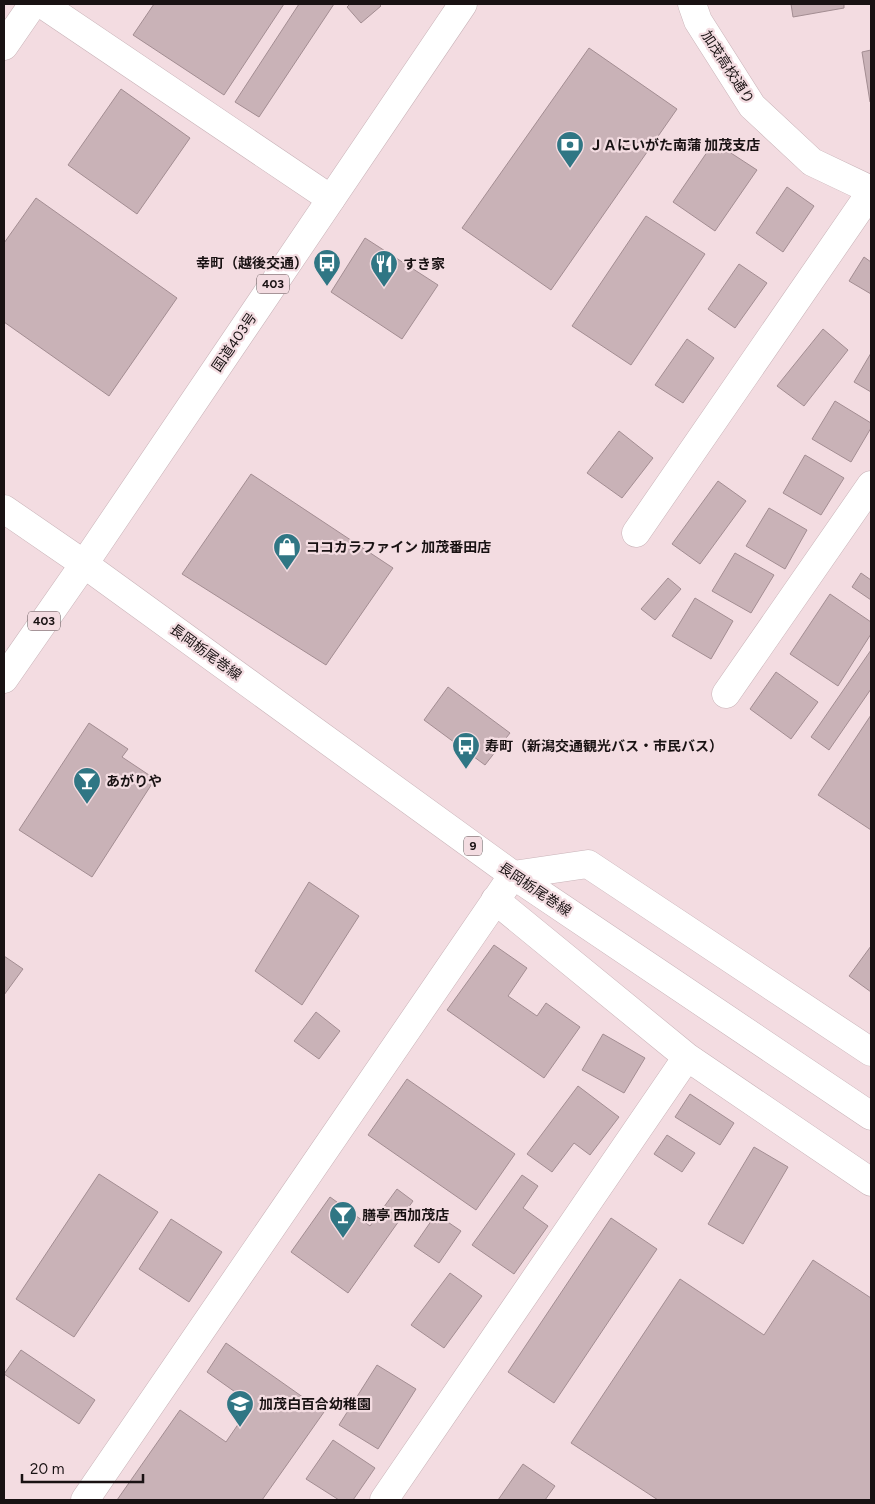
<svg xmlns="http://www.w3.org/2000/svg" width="875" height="1504" font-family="Figtree,'Noto Sans JP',sans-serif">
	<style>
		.building { fill: #c9b2b7; stroke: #a38d92 }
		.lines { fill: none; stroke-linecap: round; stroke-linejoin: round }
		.minor-casing { stroke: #c9b3b8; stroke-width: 29 }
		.primary-casing { stroke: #c9b3b8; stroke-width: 29 }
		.trunk-casing { stroke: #c9b3b8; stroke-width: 29 }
		.minor { stroke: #fff; stroke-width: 28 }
		.primary { stroke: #fff; stroke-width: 28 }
		.trunk { stroke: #fff; stroke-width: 28 }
		.labels { text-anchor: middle; stroke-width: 4.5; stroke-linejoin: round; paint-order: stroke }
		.shield { fill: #f3dce1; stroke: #5a4f51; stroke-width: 1 }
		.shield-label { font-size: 12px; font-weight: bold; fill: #191213 }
		.street-label { font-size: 14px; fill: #191213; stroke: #f3dce1 }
		.poi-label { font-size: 14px; font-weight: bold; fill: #191213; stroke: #f3dce1; text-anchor: start }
	</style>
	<rect width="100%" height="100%" fill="#f3dce1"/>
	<path class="building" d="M154 4H284L224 95 133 35Z
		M299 4H334L259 117 235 102Z
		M350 4H379L381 6 361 23 347 7Z
		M791 4H844V8L793 17Z
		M589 48 677 109 551 290 462 228Z
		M871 50V102H870L862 52Z
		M121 89 190 138 137 214 68 165Z
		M714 142 757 170 715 231 673 202Z
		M787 187 814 206 783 252 756 233Z
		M36 198 177 298 109 396 4 322V243Z
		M646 216 705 254 631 365 572 326Z
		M365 238 438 285 402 339 331 292Z
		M864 257 871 262V294L849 281Z
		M739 264 767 283 735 328 708 309Z
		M823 329 848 350 804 406 777 386Z
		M687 339 714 358 683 403 655 385Z
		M871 353V392L854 382Z
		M835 401 871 423V428L851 462 812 439Z
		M619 431 653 458 622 498 587 473Z
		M805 455 844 478 821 515 783 493Z
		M251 474 393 568 326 665 182 574Z
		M718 481 746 501 700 564 672 544Z
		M769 508 807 530 785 569 746 546Z
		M735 553 774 575 751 613 712 591Z
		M861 573 871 580V600L852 587Z
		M668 578 681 589 655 620 641 609Z
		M830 594 871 622V634L838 686 790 654Z
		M695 598 733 621 711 659 672 636Z
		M871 650V689L829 750 811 737Z
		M776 672 818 702 791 739 750 709Z
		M448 687 510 733 485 765 424 720Z
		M871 715V830L818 795Z
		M89 723 128 749 122 757 155 779 92 877 19 830Z
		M309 882 359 916 302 1005 255 971Z
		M494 945 527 968 508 996 537 1016 546 1003 580 1027 544 1078 447 1010Z
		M871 946V992L849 976Z
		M4 956 23 969 4 995Z
		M316 1012 340 1031 319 1059 294 1041Z
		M603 1034 645 1058 624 1093 582 1070Z
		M407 1079 515 1154 476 1210 368 1135Z
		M578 1086 619 1117 590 1155 574 1143 552 1172 527 1154Z
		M690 1094 734 1123 720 1145 675 1117Z
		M667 1135 695 1153 682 1172 654 1154Z
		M754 1147 788 1167 743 1244 708 1224Z
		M99 1174 158 1212 74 1337 16 1299Z
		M522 1175 538 1186 523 1208 548 1226 514 1274 472 1245Z
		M397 1189 413 1201 348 1293 291 1252 330 1197 370 1226Z
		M436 1214 461 1231 439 1263 414 1246Z
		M611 1218 657 1249 554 1403 508 1372Z
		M171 1219 222 1252 189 1302 139 1269Z
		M813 1260 871 1298V1500H658L571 1443 680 1279 764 1335Z
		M450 1273 482 1296 444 1348 411 1325Z
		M226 1343 324 1412 262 1500H117L180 1410 226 1442 252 1404 207 1372Z
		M21 1350 95 1400 79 1424 4 1374Z
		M377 1365 416 1389 378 1449 339 1425Z
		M333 1440 375 1468 353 1500H339L306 1479Z
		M523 1464 555 1486 545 1500H498Z"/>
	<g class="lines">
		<defs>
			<path id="minor" d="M42 4 331 199
				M692 4 698 21 752 106 812 162 871 190
				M4 46 33 4
				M636 533 871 192
				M726 694 871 485
				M495 900 687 1057 871 1182
				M85 1500 513 875 588 864 871 1052
				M384 1500 687 1057"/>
			<path id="primary" d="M84 564 513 875 871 1116"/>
			<path id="trunk" d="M4 509 84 564
				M4 679 84 564 463 4"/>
		</defs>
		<use href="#minor" class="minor-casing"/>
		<use href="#primary" class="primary-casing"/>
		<use href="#trunk" class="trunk-casing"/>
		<use href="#minor" class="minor"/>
		<use href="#primary" class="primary"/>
		<use href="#trunk" class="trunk"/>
	</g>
	<defs>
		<symbol id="bank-pin" viewBox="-11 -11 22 30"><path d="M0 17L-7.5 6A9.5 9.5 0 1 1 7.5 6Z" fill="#307684" stroke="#f3dce1"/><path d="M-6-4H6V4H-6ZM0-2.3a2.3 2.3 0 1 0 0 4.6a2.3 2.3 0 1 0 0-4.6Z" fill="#fff"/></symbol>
		<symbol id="bus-pin" viewBox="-11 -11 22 30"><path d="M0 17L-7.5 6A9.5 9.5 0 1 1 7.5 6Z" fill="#307684" stroke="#f3dce1"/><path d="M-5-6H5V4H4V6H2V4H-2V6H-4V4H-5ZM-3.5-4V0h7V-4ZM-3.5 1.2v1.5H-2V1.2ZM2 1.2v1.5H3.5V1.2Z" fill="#fff"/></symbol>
		<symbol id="restaurant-pin" viewBox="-11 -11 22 30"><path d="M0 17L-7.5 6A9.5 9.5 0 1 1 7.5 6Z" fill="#307684" stroke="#f3dce1"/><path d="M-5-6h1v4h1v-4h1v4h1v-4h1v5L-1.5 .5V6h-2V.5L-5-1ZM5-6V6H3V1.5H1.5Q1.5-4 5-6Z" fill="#fff"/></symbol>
		<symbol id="shop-pin" viewBox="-11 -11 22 30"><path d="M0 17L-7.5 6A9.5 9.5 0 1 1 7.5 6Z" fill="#307684" stroke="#f3dce1"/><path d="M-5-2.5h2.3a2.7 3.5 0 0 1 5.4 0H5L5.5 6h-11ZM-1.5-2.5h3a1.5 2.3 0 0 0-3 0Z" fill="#fff"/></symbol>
		<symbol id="bar-pin" viewBox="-11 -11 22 30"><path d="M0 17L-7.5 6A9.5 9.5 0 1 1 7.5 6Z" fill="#307684" stroke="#f3dce1"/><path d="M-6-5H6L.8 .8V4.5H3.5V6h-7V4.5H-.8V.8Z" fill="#fff"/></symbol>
		<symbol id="school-pin" viewBox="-11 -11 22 30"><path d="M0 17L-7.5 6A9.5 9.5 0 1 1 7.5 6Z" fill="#307684" stroke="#f3dce1"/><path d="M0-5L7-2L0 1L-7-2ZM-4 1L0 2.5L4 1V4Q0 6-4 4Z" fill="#fff"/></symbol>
	</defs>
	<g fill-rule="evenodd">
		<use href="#bank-pin" x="554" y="129" width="32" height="43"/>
		<use href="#bus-pin" x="311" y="247" width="32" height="43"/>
		<use href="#restaurant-pin" x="368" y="248" width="32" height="43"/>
		<use href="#shop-pin" x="271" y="531" width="32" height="43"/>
		<use href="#bus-pin" x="450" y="730" width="32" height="43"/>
		<use href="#bar-pin" x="71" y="765" width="32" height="43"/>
		<use href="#bar-pin" x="327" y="1199" width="32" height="43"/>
		<use href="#school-pin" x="224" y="1388" width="32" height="43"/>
	</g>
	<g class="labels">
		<g class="shield">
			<rect x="257" y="274.5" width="32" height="19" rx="4"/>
			<rect x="28" y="611.5" width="32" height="19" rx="4"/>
			<rect x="464" y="836.5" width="18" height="19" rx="4"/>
		</g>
		<g class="shield-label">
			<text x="273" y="288">403</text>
			<text x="44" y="625">403</text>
			<text x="473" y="850">9</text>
		</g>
		<g class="street-label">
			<text transform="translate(728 67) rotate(57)" y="5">加茂高校通り</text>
			<text transform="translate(234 342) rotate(-56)" y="5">国道403号</text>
			<text transform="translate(206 652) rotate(36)" y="5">長岡栃尾巻線</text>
			<text transform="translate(535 889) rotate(34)" y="5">長岡栃尾巻線</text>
		</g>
		<g class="poi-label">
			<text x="589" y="150">ＪＡにいがた南蒲 加茂支店</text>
			<text x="308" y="268" text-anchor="end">幸町（越後交通）</text>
			<text x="403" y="269">すき家</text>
			<text x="306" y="552">ココカラファイン 加茂番田店</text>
			<text x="485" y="751">寿町（新潟交通観光バス・市民バス）</text>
			<text x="106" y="786">あがりや</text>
			<text x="362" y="1220">膳亭 西加茂店</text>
			<text x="259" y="1409">加茂白百合幼稚園</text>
		</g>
	</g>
	<rect width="875" height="1504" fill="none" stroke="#191213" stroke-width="10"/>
	<path d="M22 1474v8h121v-8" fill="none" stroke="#191213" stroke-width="2.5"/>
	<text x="30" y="1474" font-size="15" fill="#191213" stroke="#f3dce1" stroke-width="4" paint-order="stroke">20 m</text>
</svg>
